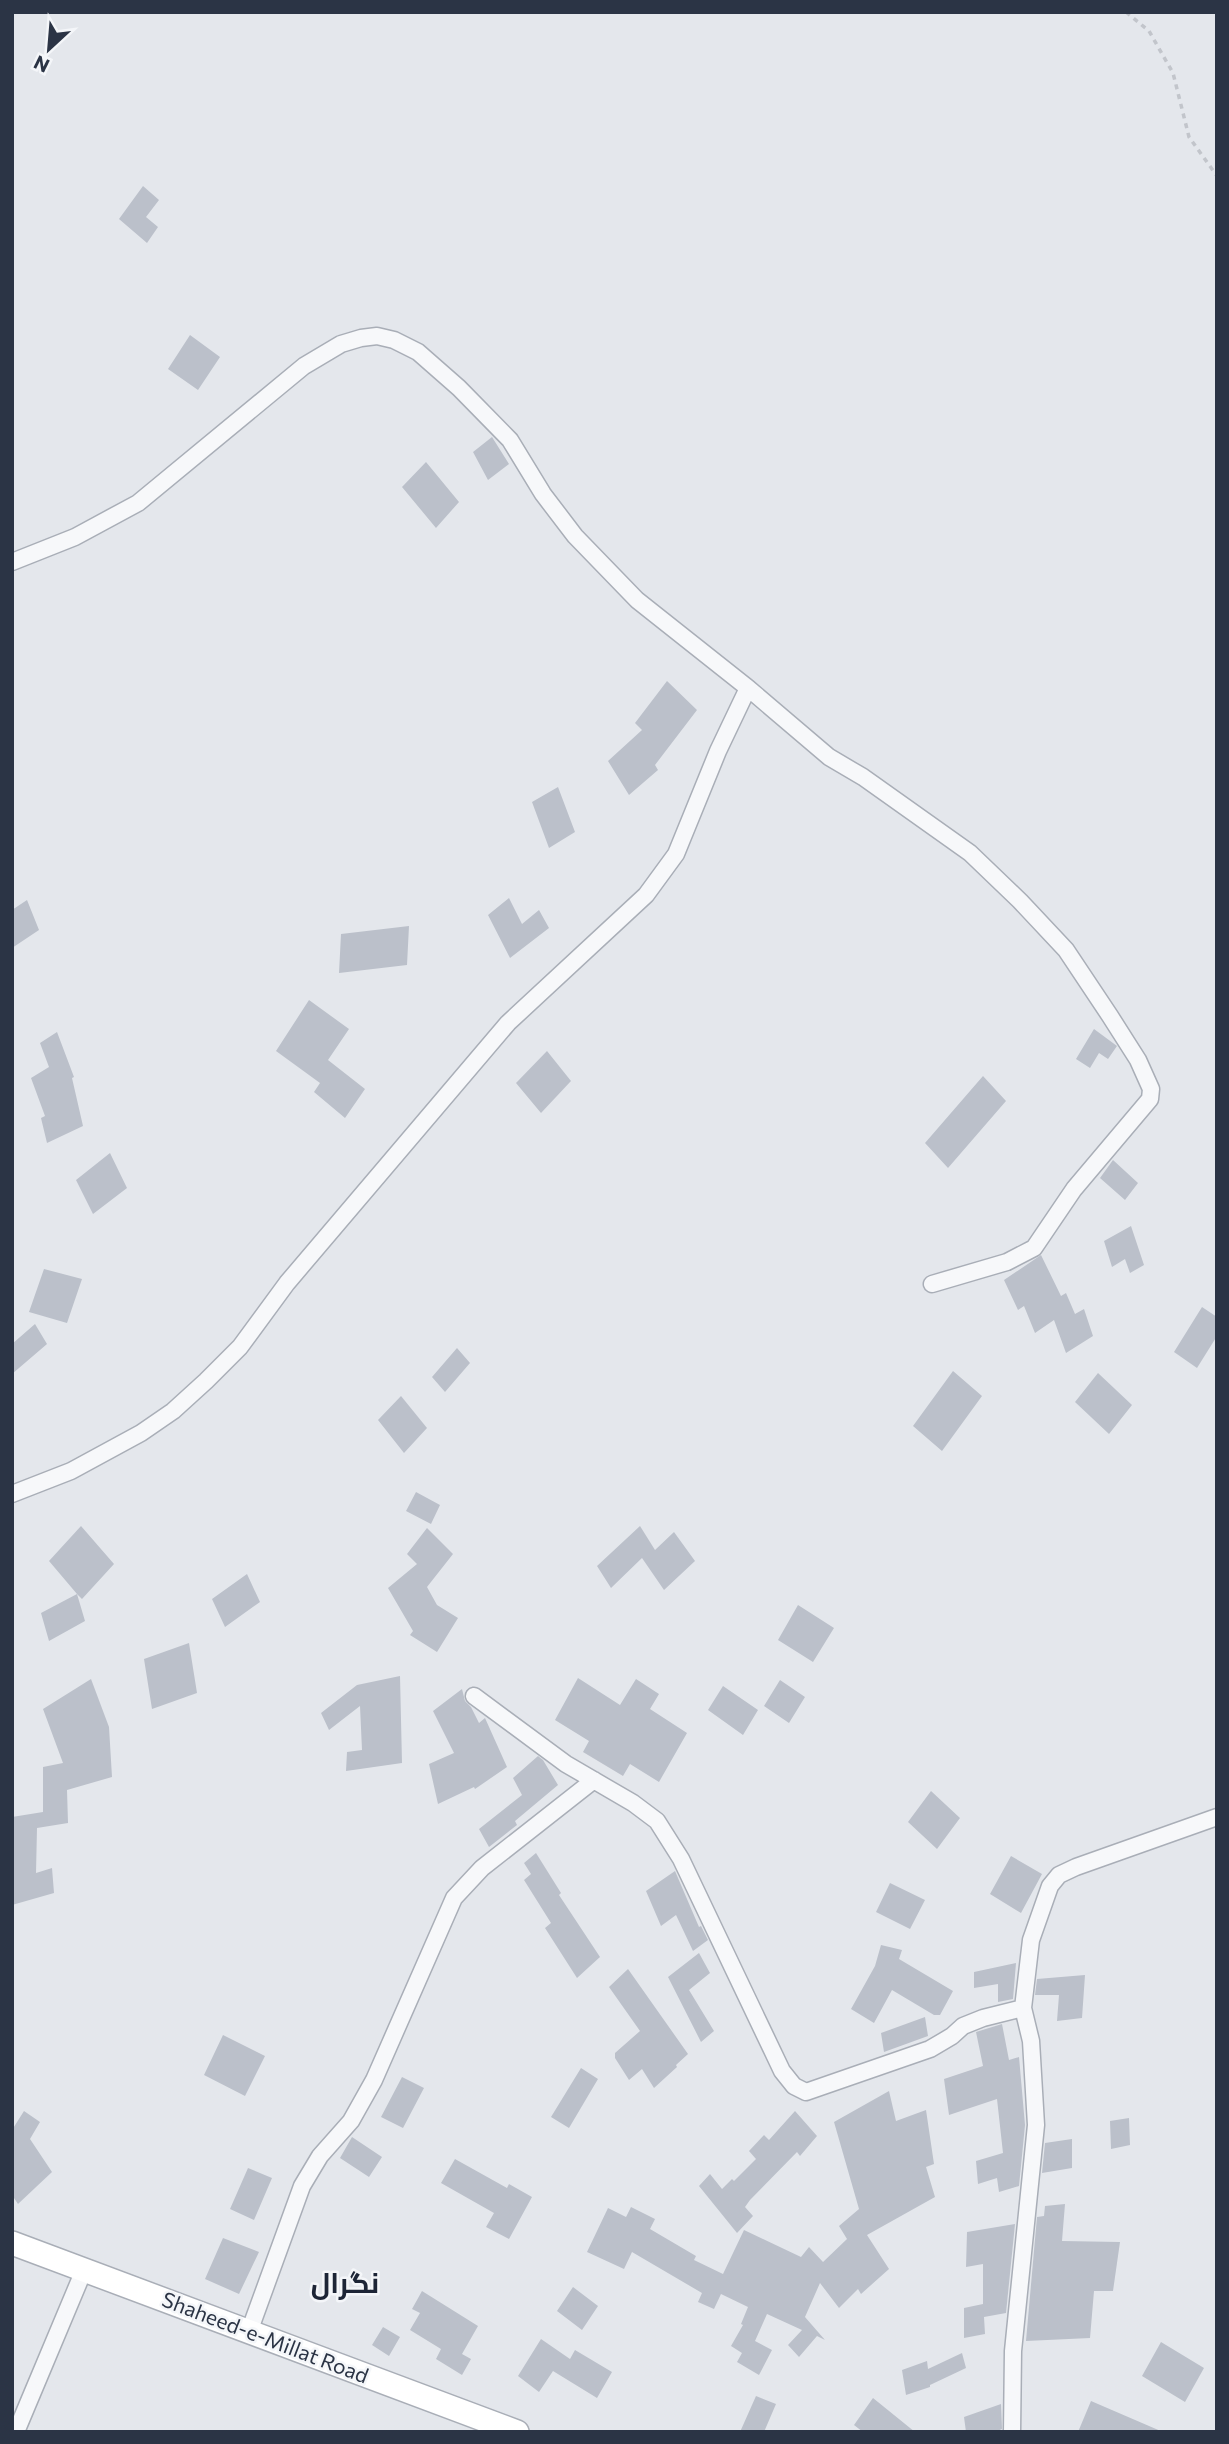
<svg xmlns="http://www.w3.org/2000/svg" width="1229" height="2444" font-family="Commissioner,Cairo,sans-serif">
	<style>
		.building { fill: #bbc0ca }
		.lines { fill: none; stroke-linecap: round; stroke-linejoin: round }
		.street-casing { stroke: #a9aeb7; stroke-width: 19 }
		.secondary-casing { stroke: #a9aeb7; stroke-width: 26 }
		.path { stroke: #c2c5cb; stroke-width: 3.5; stroke-dasharray: 5 5; stroke-linecap: butt }
		.street { stroke: #f7f8fa; stroke-width: 16 }
		.secondary { stroke: #fff; stroke-width: 23 }
		.labels { text-anchor: middle; stroke-width: 5; stroke-linejoin: round; paint-order: stroke }
		.street-label { font-size: 21px; fill: #2b3445; stroke: #f4f6f9 }
		.district-label { font-size: 28px; font-weight: bold; fill: #1d2536; stroke: #f4f6f9 }
	</style>
	<rect width="100%" height="100%" fill="#e4e7ec"/>
	<path class="building" d="M143 186 159 200 146 217 158 227 147 243 119 219Z
		M190 335 220 357 198 390 168 369Z
		M492 437 509 464 488 480 473 452Z
		M426 462 459 502 436 528 402 487Z
		M667 681 697 710 655 765 658 770 629 795 608 761 642 730 635 723Z
		M558 787 575 832 549 848 532 802Z
		M509 898 522 924 539 910 549 928 510 958 488 915Z
		M27 900 39 930 12 948V910Z
		M409 926 407 965 339 973 341 934Z
		M309 1000 349 1029 328 1060 365 1089 345 1118 314 1092 320 1083 276 1051Z
		M1094 1029 1117 1046 1108 1059 1099 1053 1090 1068 1076 1059Z
		M57 1032 74 1077 72 1078 83 1126 47 1143 41 1118 45 1116 31 1078 49 1067 40 1043Z
		M547 1051 571 1081 541 1113 516 1083Z
		M983 1076 1006 1101 948 1168 925 1143Z
		M110 1153 127 1188 93 1214 76 1180Z
		M1113 1160 1138 1183 1125 1200 1100 1178Z
		M1131 1226 1144 1265 1130 1273 1125 1259 1112 1267 1104 1241Z
		M1041 1255 1061 1296 1066 1293 1075 1314 1084 1309 1093 1336 1066 1353 1054 1320 1035 1333 1024 1306 1018 1310 1004 1280Z
		M44 1269 82 1279 67 1323 29 1312Z
		M1202 1307 1217 1317V1336L1197 1368 1174 1352Z
		M35 1324 47 1344 12 1374V1344Z
		M457 1348 470 1363 445 1392 432 1377Z
		M953 1371 982 1396 942 1451 913 1426Z
		M1098 1373 1132 1405 1109 1434 1075 1402Z
		M401 1396 427 1428 404 1453 378 1420Z
		M416 1492 440 1505 431 1524 406 1511Z
		M81 1526 114 1564 82 1599 77 1594 85 1621 49 1641 41 1613 77 1594 49 1561Z
		M640 1526 655 1550 674 1532 695 1561 664 1590 642 1558 611 1588 597 1566Z
		M427 1528 453 1554 427 1587 437 1605 458 1618 437 1652 410 1635 413 1631 388 1588 417 1564 407 1554Z
		M247 1574 260 1602 225 1627 212 1599Z
		M798 1605 834 1628 813 1662 778 1640Z
		M189 1643 197 1693 152 1709 144 1659Z
		M400 1676 402 1763 346 1771 347 1752 362 1750 360 1706 329 1730 321 1713 357 1685Z
		M578 1678 620 1705 636 1679 659 1694 650 1709 687 1733 659 1782 630 1764 623 1776 583 1752 589 1741 555 1720Z
		M91 1679 109 1727 112 1777 67 1790 68 1823 37 1828 36 1873 52 1868 54 1893 12 1905V1817L43 1812V1767L63 1763 43 1709Z
		M780 1680 805 1697 789 1723 764 1706Z
		M723 1686 758 1710 743 1735 708 1710Z
		M462 1689 465 1701 471 1707 479 1723 485 1718 507 1767 475 1789 474 1787 438 1804 429 1764 454 1753 433 1711Z
		M538 1756 543 1760 558 1785 515 1821 517 1825 489 1847 479 1829 522 1795 513 1778Z
		M931 1791 960 1818 937 1849 908 1822Z
		M536 1853 561 1893 559 1895 600 1957 577 1978 545 1928 551 1923 524 1880 531 1874 524 1863Z
		M1011 1856 1042 1874 1021 1913 990 1894Z
		M675 1871 699 1927 701 1926 708 1940 693 1951 676 1915 661 1926 646 1891Z
		M890 1883 925 1900 910 1929 876 1912Z
		M881 1945 902 1950 899 1959 953 1991 940 2015H934L892 1990 874 2023 851 2009 875 1966Z
		M699 1953 710 1973 689 1990 714 2031 701 2042 668 1977Z
		M1016 1963 1013 1999 998 2002V1984L974 1988V1972Z
		M628 1969 688 2054 676 2065 677 2067 654 2088 642 2069 629 2080 615 2058V2053L640 2031 609 1987Z
		M1085 1975 1082 2018 1057 2021 1059 1995H1035L1037 1979Z
		M925 2017 928 2036 884 2052 881 2033Z
		M1002 2024 1009 2060 1019 2057 1025 2125 1019 2186 999 2192 997 2178 978 2184 976 2161 1003 2153 997 2099 949 2115 944 2079 983 2066 976 2032Z
		M223 2035 265 2056 245 2096 204 2075Z
		M581 2068 598 2079 569 2128 551 2117Z
		M402 2077 424 2088 403 2128 381 2117Z
		M889 2091 896 2121 926 2110 934 2164 926 2167 935 2197 867 2235 889 2269 861 2294 858 2289 839 2308 820 2283 805 2317 825 2340 817 2336 799 2357 788 2345 802 2330 767 2314 755 2341 772 2350 759 2375 737 2362 742 2353 731 2346 743 2325 741 2324 748 2307 721 2294 714 2309 698 2302 702 2293 632 2252 624 2269 587 2252 608 2208 626 2217 631 2207 655 2219 650 2229 696 2256 694 2260 723 2274 744 2230 801 2257 809 2247 823 2262 847 2239 839 2226 859 2209 834 2122Z
		M24 2111 40 2122 30 2139 52 2172 18 2204 12 2195V2130Z
		M795 2111 817 2136 800 2156 797 2152 750 2200 745 2207 753 2216 737 2233 699 2186 710 2174 722 2189 732 2179 734 2181 756 2159 749 2151 764 2135 769 2140Z
		M1129 2118 1130 2145 1111 2149 1110 2121Z
		M352 2137 382 2157 369 2177 340 2158Z
		M1072 2139V2168L1042 2173 1045 2143Z
		M455 2159 507 2188 509 2184 532 2197 509 2239 486 2227 494 2213 441 2183Z
		M248 2168 272 2178 254 2220 230 2209Z
		M1065 2204 1062 2241 1120 2242 1113 2291H1094L1090 2338 1026 2341 1037 2217 1044 2216 1045 2206Z
		M1015 2224 1006 2313 984 2317 985 2334 964 2338V2308L983 2304V2264L966 2267 967 2232Z
		M223 2238 259 2252 239 2294 205 2279Z
		M573 2287 598 2306 582 2330 557 2311Z
		M422 2291 478 2326 462 2354 471 2359 462 2375 436 2359 441 2349 410 2330 420 2313 412 2309Z
		M383 2327 400 2337 389 2356 372 2345Z
		M541 2339 570 2359 575 2350 612 2372 597 2398 553 2371 539 2392 518 2376Z
		M1161 2342 1204 2368 1185 2402 1142 2376Z
		M962 2353 966 2368 930 2385V2387L906 2395 902 2370 927 2361 928 2369Z
		M756 2396 776 2404 764 2432H740Z
		M873 2398 915 2432H863L854 2425Z
		M1091 2401 1163 2432H1078Z
		M1001 2404 1002 2429 995 2432H966L964 2417Z"/>
	<g class="lines">
		<defs>
			<path id="street" d="M12 562 75 537 138 503 304 366 341 344 361 338 377 336 394 340 418 352 459 388 510 440 543 494 575 536 637 600 748 688 829 757 863 777 970 853 1020 901 1066 950 1110 1016 1138 1060 1151 1089 1150 1099 1074 1189 1034 1248 1007 1262 932 1284
				M12 1494 71 1471 141 1433 173 1411 206 1381 240 1347 287 1283 508 1023 646 895 676 854 718 751 748 688
				M474 1696 566 1764 633 1803 657 1821 681 1859 782 2071 794 2086 806 2092 930 2049 952 2036 963 2026 983 2018 1023 2008
				M249 2332 302 2186 320 2156 351 2121 374 2080 454 1898 482 1868 594 1780
				M16 2432 84 2270
				M1012 2432 1013 2351 1036 2125 1031 2041 1023 2008 1031 1940 1050 1886 1059 1875 1076 1867 1217 1817"/>
			<path id="secondary" d="M12 2243 517 2432"/>
		</defs>
		<use href="#street" class="street-casing"/>
		<use href="#secondary" class="secondary-casing"/>
		<path class="path" d="M1126 12 1149 31 1173 73 1189 137 1217 176"/>
		<use href="#street" class="street"/>
		<use href="#secondary" class="secondary"/>
	</g>
	<g class="labels">
		<g class="street-label">
			<text transform="translate(265 2338) rotate(21)" y="7">Shaheed-e-Millat Road</text>
		</g>
		<g class="district-label">
			<text x="345" y="2293">نگرال</text>
		</g>
	</g>
	<rect width="1229" height="2444" fill="none" stroke="#2b3445" stroke-width="28"/>
	<g transform="translate(49 49) rotate(206)" stroke="#f4f6f9" stroke-width="5" paint-order="stroke">
	<path d="M0-5L12 26L0 18L-12 26Z" fill="#2b3445"/>
	<text y="-10" font-size="19" font-weight="bold" text-anchor="middle" fill="#2b3445">N</text>
	</g>
</svg>
